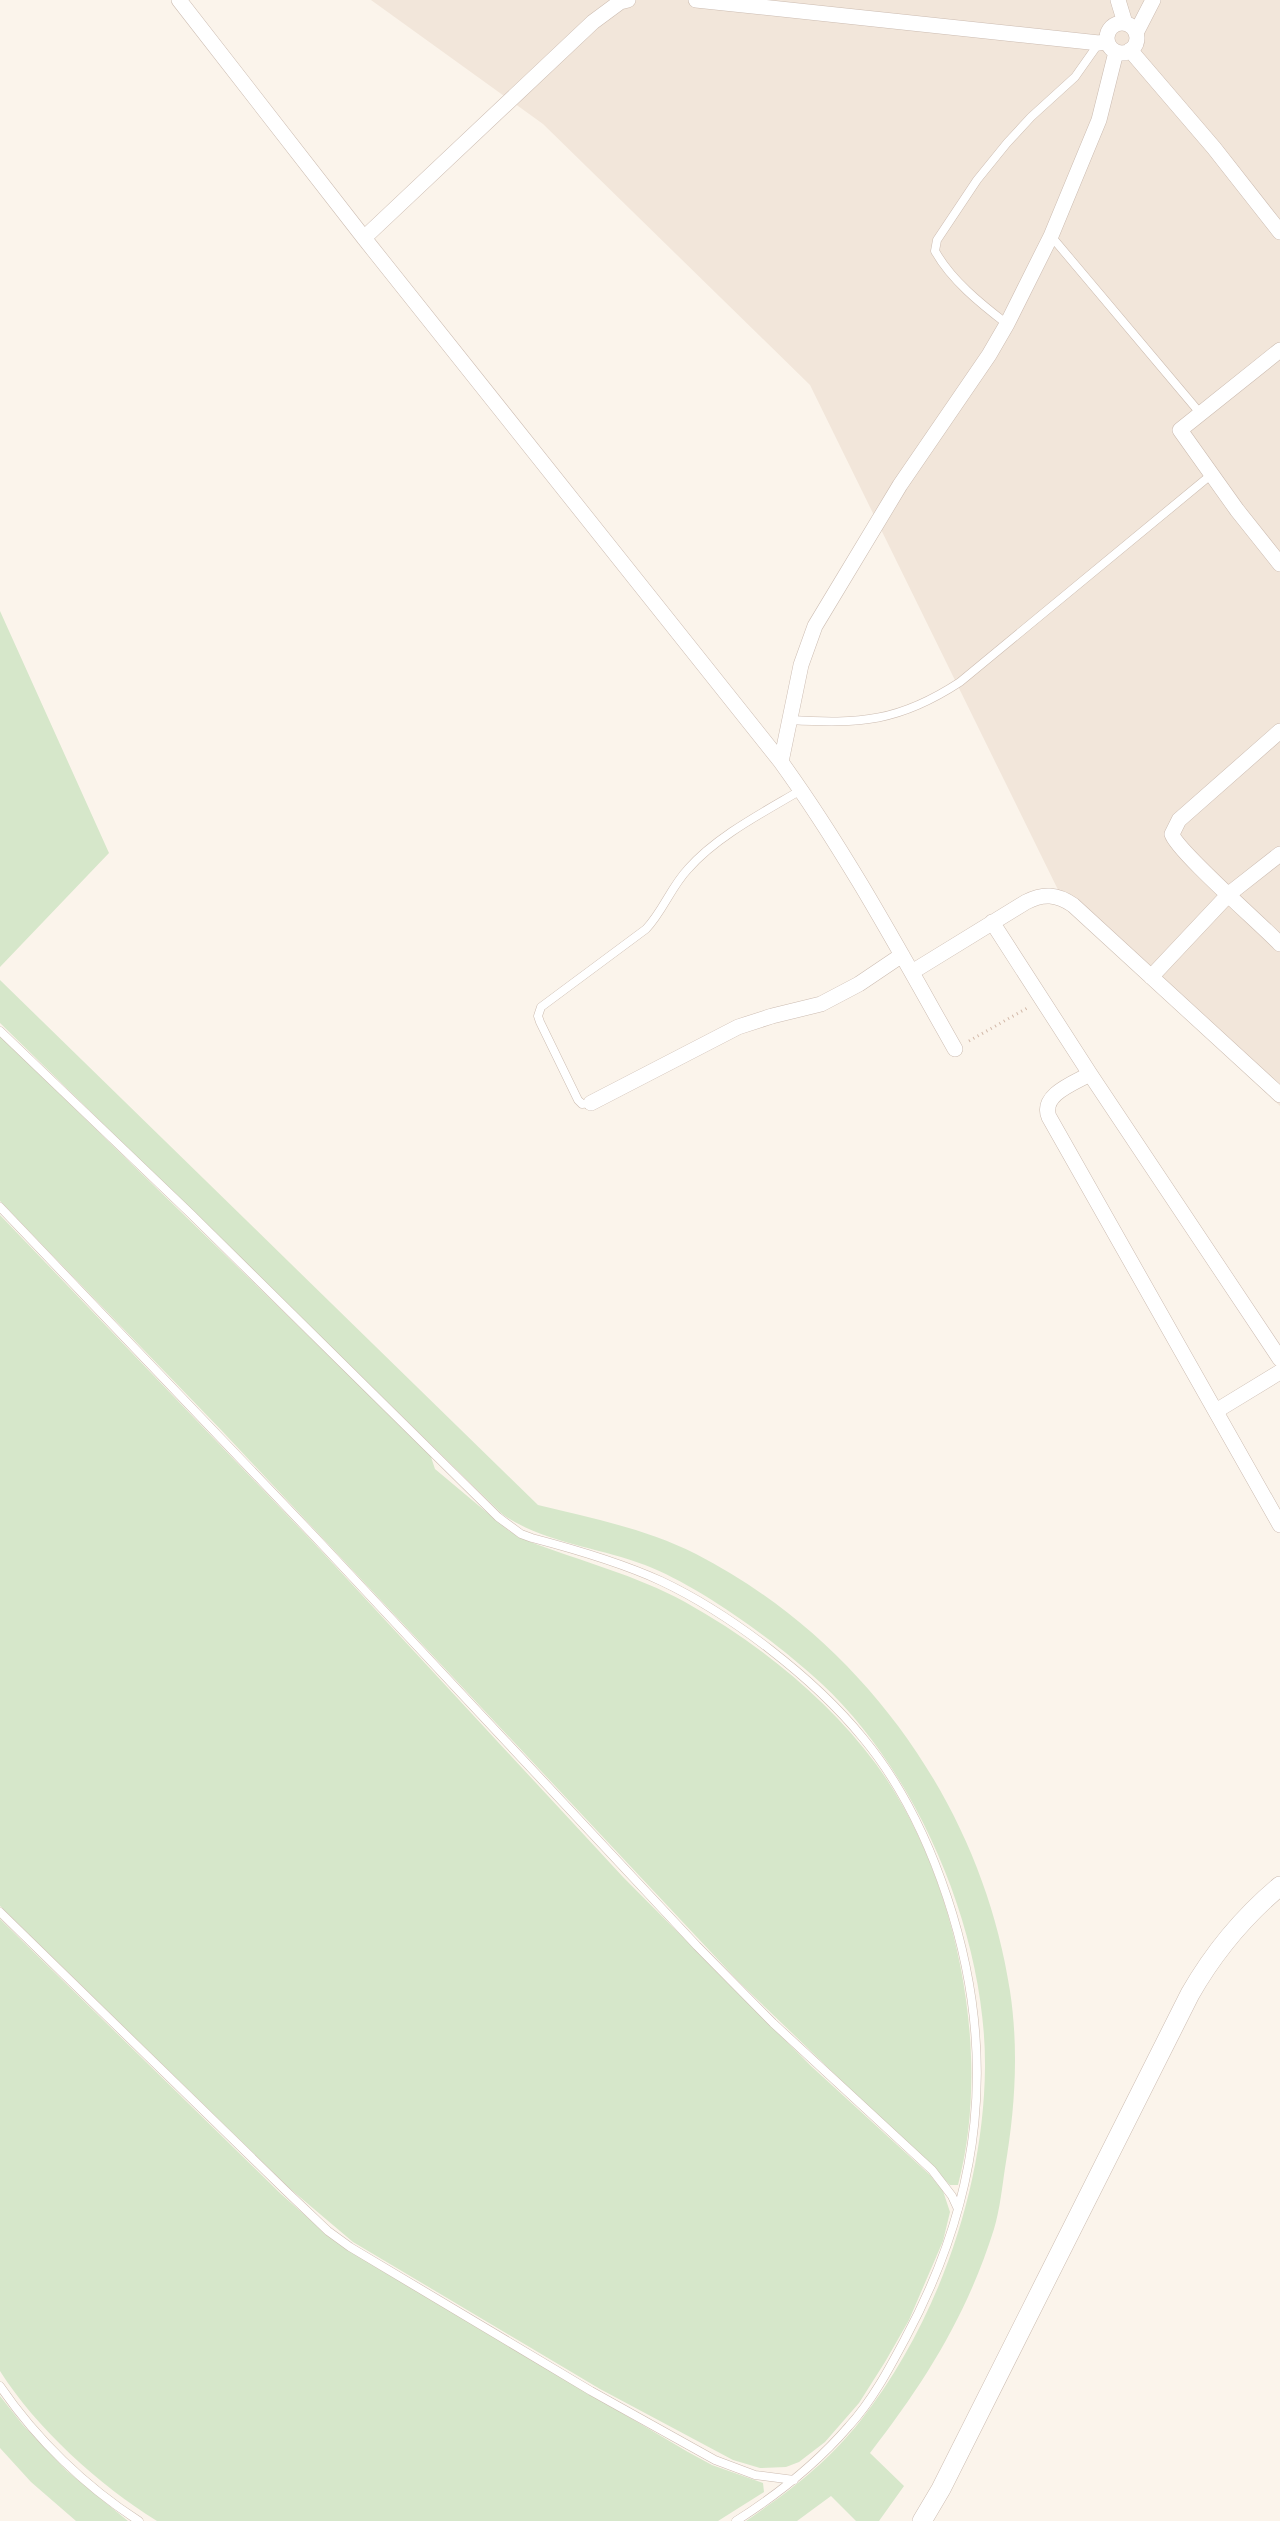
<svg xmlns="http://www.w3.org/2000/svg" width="1280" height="2521" font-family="'IBM Plex Sans',sans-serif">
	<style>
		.residential { fill: #f2e6da }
		.grass { fill: #d6e7ca }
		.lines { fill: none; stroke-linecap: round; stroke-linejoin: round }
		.service-casing { stroke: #ccbcb1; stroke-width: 9 }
		.minor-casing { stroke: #ccbcb1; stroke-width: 16 }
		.tertiary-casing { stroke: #ccbcb1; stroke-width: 20 }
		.path { stroke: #d2b8a8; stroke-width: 3; stroke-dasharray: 1 4; stroke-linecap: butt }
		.service { stroke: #fff; stroke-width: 8 }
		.minor { stroke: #fff; stroke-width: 15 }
		.tertiary { stroke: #fff; stroke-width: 19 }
	</style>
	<rect width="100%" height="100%" fill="#fbf4eb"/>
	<path class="residential" d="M371 0H1280V1106L1064 902 810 385 543 124Z"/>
	<path class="grass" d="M0 611 109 853 0 967Z
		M0 980 538 1505C591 1518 647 1529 696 1554 862 1639 982 1806 1010 1991 1019 2050 1015 2110 1005 2168 1002 2188 1000 2209 994 2229 967 2315 925 2382 870 2453L904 2486 879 2521H856L831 2496 797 2521H746C791 2490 827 2463 861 2420 937 2323 984 2190 985 2067 986 1934 919 1775 822 1684 778 1643 700 1586 645 1565 597 1547 544 1543 502 1514L0 1023Z
		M0 1036 430 1454 435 1469 509 1531 528 1541C580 1561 636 1575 685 1602 757 1642 827 1698 876 1764 957 1874 993 2053 958 2185H950L739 1982 223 1432 0 1201Z
		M0 1215 313 1542 623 1877 811 2066 930 2175 943 2191 950 2212 943 2241 909 2320 885 2362 859 2403 825 2442 799 2462 786 2467 760 2468 733 2460 600 2389 353 2242 288 2187 0 1906Z
		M0 1919 281 2194 325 2233 374 2266 688 2452 712 2465 763 2483 764 2492 718 2521H157C99 2485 36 2428 0 2371Z
		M0 2396 23 2425 67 2471 128 2521H76L31 2482 0 2448Z"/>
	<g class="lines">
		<defs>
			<path id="service" d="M1051 236 1200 413
				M1007 324C981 304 951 280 935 251L937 240 977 180 1007 143 1031 117 1075 77 1099 43
				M790 720C860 724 899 722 960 682L1212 474
				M0 1031 191 1214 498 1517 521 1534 532 1538C574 1549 622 1563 661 1581 731 1614 814 1678 863 1738 902 1785 928 1840 947 1897 999 2053 982 2196 905 2339 889 2369 872 2401 849 2426 817 2463 777 2495 736 2521
				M591 1103 582 1104 578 1100 540 1022 538 1016 541 1007 646 929C663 911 671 887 688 869 717 836 764 812 801 790
				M0 1207 316 1538 697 1946 773 2023 932 2170 952 2196 958 2209
				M0 1912 285 2190 328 2231 350 2247 591 2391 715 2460 755 2475 794 2480
				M0 2386C36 2439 86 2487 139 2521"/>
			<path id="minor" d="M179 0 364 238 781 762C846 852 900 952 955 1049
				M696 0 1099 43 1107 41
				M1118 0 1125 23
				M1107 38a15 15 0 1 1 30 0a15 15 0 1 1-30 0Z
				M1136 33 1153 0
				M1130 50 1214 148 1280 232
				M364 238 593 22 620 2 628 0
				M1280 350 1180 430 1237 510 1280 564
				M1280 731 1179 820 1172 834C1176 850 1262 925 1280 944
				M781 762 801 665 815 626 900 485 989 355 1007 324 1051 236 1099 120 1116 52
				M992 922 1090 1074 1280 1359
				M912 972 1026 902C1043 893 1057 894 1073 905L1280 1095
				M1151 977 1229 894 1280 854
				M1090 1074C1074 1083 1040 1095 1049 1117L1280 1525
				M591 1103 738 1027 772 1016 821 1004 859 984 902 955
				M1216 1411 1280 1372"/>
			<path id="tertiary" d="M922 2521 941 2489 1190 1994C1214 1952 1243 1917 1280 1886"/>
		</defs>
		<use href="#service" class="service-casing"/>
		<use href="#minor" class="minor-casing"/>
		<use href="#tertiary" class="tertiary-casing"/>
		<path class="path" d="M969 1041 1029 1007"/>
		<use href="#service" class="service"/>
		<use href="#minor" class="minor"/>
		<use href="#tertiary" class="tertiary"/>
	</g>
</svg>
